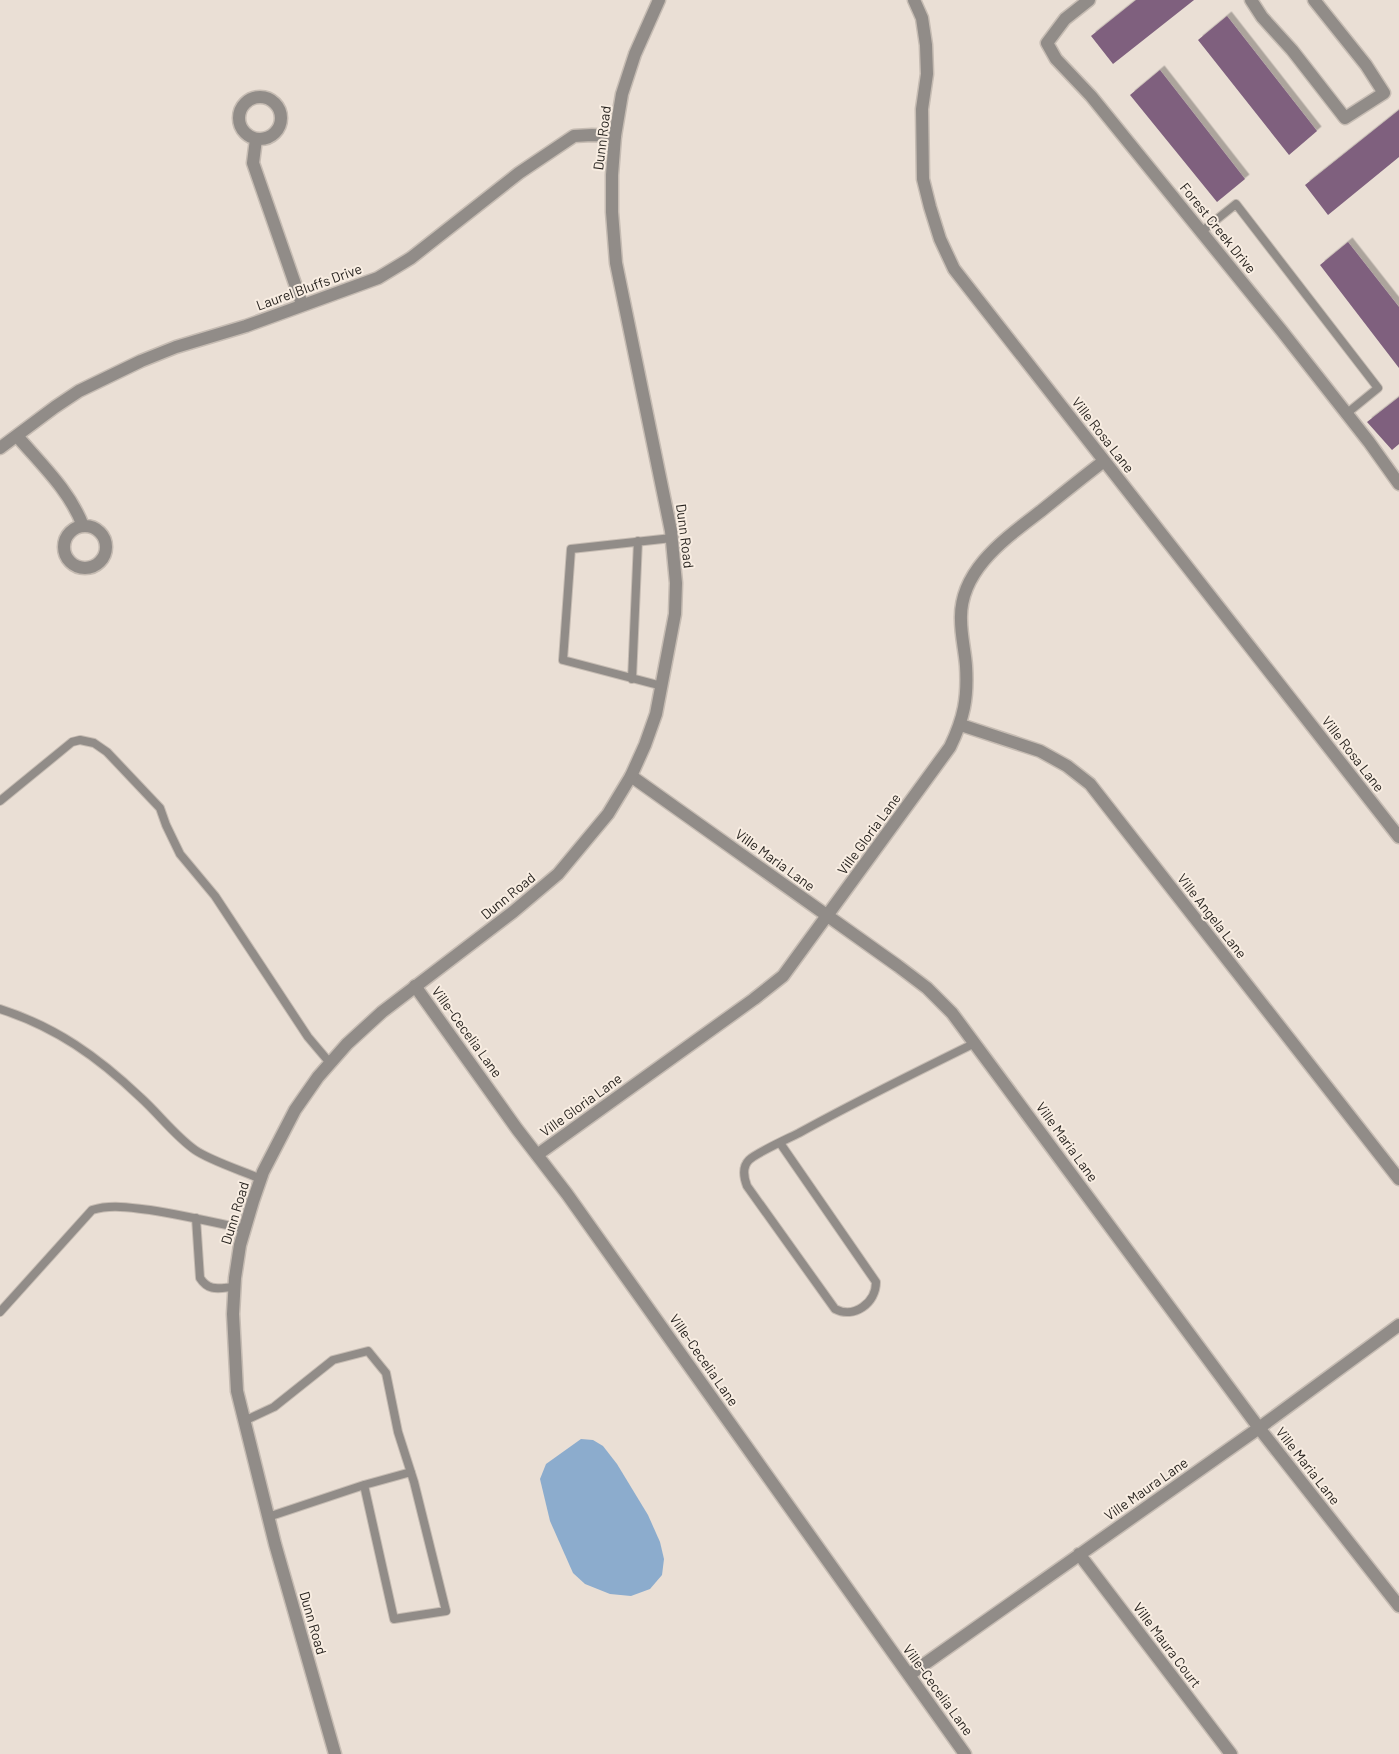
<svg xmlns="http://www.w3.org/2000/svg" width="1399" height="1754" font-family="Barlow,sans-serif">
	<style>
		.water { fill: #8caccd }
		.building { fill: #7f607e; filter: url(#shadow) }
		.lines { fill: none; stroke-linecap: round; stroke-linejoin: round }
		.service-casing { stroke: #c6bcb3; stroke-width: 10 }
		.minor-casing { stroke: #c6bcb3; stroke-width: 15 }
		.tertiary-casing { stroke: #c6bcb3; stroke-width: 15 }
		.service { stroke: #918c88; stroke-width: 8 }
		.minor { stroke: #918c88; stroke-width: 12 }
		.tertiary { stroke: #918c88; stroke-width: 12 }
		.labels { text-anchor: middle; stroke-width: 4; stroke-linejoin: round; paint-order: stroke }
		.street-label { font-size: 14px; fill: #221e1a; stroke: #f8ede2 }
	</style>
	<defs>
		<filter id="shadow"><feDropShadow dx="4.5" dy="-4.5" stdDeviation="0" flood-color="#0004"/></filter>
	</defs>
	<rect width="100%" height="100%" fill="#eadfd5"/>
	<path class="water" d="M581 1439 593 1440 603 1446 617 1464 648 1515 660 1542 664 1559 662 1575 650 1589 631 1596 610 1594 585 1584 573 1573 550 1521 540 1479 546 1464Z"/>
	<path class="building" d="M1136 0H1194L1113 64 1091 36Z
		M1227 16 1317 131 1289 155 1198 40Z
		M1160 70 1245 179 1217 202 1130 95Z
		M1399 110V157L1328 215 1305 185Z
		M1348 242 1399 307V368L1320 265Z
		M1399 397V444L1392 450 1367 422Z"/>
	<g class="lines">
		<defs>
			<path id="service" d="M1201 232 1236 204 1378 388 1346 414
				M632 679 638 541
				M662 686 563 660 571 549 672 538
				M0 801 72 742 80 740 94 743 107 752 160 808 166 825 180 854 215 896 308 1037 330 1063
				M0 1009C56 1027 98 1057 140 1097 159 1114 174 1135 195 1150 211 1161 243 1171 261 1179
				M780 1143 876 1282C876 1303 854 1319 835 1309L747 1186C744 1178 742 1167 749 1160 756 1153 787 1139 799 1133 857 1101 916 1072 975 1043
				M196 1218 200 1278C209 1292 219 1288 234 1287
				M0 1312 92 1210C112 1204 130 1208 150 1210 182 1215 213 1222 245 1229
				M244 1421 274 1407 333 1360 368 1351 386 1373 398 1432 414 1482 446 1611 394 1619 364 1485 268 1517
				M364 1485 411 1472"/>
			<path id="minor" d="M914 0 922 18 926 45 927 74 922 109 923 179 930 207 940 239 954 269 1399 837
				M1089 0 1065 19 1047 43 1056 59 1091 96 1281 330 1369 442 1399 484
				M1251 0 1262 17 1292 50 1345 118 1384 93 1366 65 1314 0
				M239 118a21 21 0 1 1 42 0a21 21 0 1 1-42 0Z
				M256 139 253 163 302 304
				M17 436C41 464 70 491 83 526
				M0 448 55 407 79 391 141 361 176 347 246 326 378 278 411 258 519 173 574 136 592 135 615 136
				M64 547a21 21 0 1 1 42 0a21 21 0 1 1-42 0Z
				M961 725 1040 751 1067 766 1090 784 1399 1179
				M631 776 898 966 927 988 952 1013 1259 1428 1399 1606
				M415 986 517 1129 567 1194 965 1754
				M537 1155 754 999 783 976 950 747C964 718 968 698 966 666 965 651 961 636 961 620 959 570 1006 538 1041 511 1062 494 1083 477 1104 461
				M1079 1554 1231 1754
				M909 1675 1259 1428 1399 1325"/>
			<path id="tertiary" d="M335 1754 275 1544 237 1391 233 1314 235 1278 240 1245 253 1201 263 1172 295 1110 318 1077 347 1044 382 1012 513 912 558 874 608 814 631 776 645 745 656 714 675 614 676 583 671 531 616 263 612 212V175L615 136 622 94 635 54 659 0"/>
		</defs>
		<use href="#service" class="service-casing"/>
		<use href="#minor" class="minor-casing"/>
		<use href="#tertiary" class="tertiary-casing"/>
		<use href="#service" class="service"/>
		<use href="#minor" class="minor"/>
		<use href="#tertiary" class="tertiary"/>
	</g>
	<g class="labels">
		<g class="street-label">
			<text transform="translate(602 138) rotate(-83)" y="5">Dunn Road</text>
			<text transform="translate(1218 228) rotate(51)" y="5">Forest Creek Drive</text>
			<text transform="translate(309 287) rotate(-20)" y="5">Laurel Bluffs Drive</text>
			<text transform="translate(1103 435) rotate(52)" y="5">Ville Rosa Lane</text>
			<text transform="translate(685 536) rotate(83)" y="5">Dunn Road</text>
			<text transform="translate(1353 754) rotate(52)" y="5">Ville Rosa Lane</text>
			<text transform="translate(869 834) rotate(-54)" y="5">Ville Gloria Lane</text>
			<text transform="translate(775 860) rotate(36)" y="5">Ville Maria Lane</text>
			<text transform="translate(508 896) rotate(-39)" y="5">Dunn Road</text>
			<text transform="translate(1212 916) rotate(52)" y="5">Ville Angela Lane</text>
			<text transform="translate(467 1032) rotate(54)" y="5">Ville-Cecelia Lane</text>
			<text transform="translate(581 1105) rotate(-36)" y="5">Ville Gloria Lane</text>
			<text transform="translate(1067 1142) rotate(54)" y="5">Ville Maria Lane</text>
			<text transform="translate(235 1213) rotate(-73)" y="5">Dunn Road</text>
			<text transform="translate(704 1360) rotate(55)" y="5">Ville-Cecelia Lane</text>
			<text transform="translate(1308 1466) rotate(52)" y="5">Ville Maria Lane</text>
			<text transform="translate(1146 1489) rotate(-35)" y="5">Ville Maura Lane</text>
			<text transform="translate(313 1623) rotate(74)" y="5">Dunn Road</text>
			<text transform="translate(1167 1645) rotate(53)" y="5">Ville Maura Court</text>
			<text transform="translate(938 1690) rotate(54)" y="5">Ville-Cecelia Lane</text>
		</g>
	</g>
</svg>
